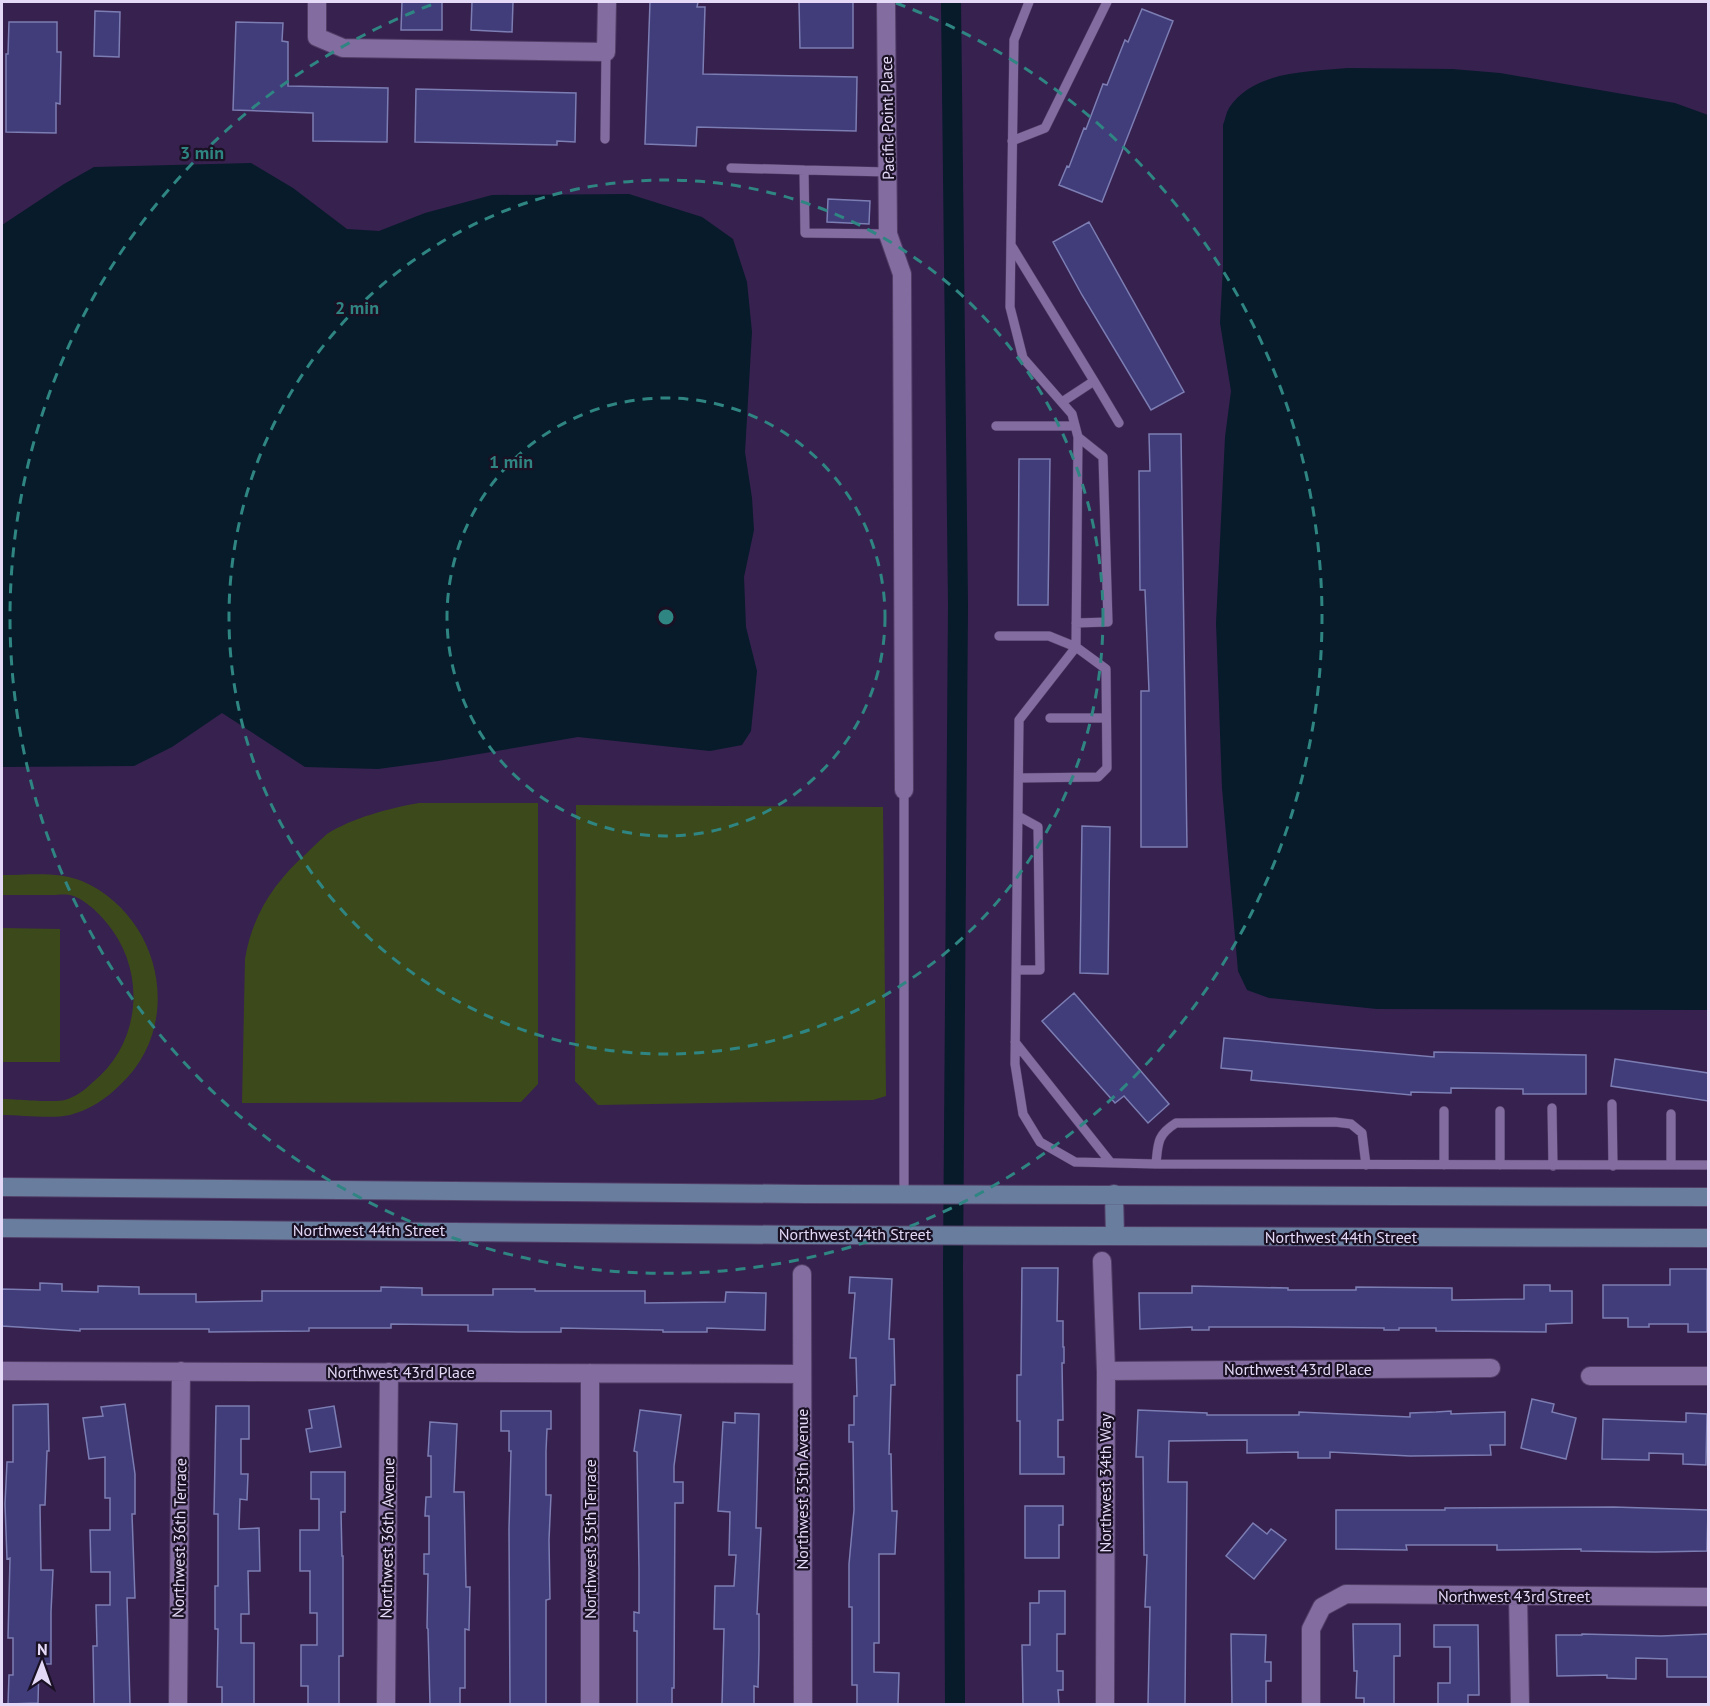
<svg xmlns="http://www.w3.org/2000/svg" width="1710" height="1706" font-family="'PT Sans',sans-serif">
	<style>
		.green { fill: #3c4a1b }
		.water { fill: #071b2a }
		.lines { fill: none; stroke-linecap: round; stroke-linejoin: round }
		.canal { stroke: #071b2a; stroke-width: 20 }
		.building { fill: #403d7a; stroke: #7c7db3; stroke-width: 1.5 }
		.lane-casing { stroke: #513e66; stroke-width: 10 }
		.street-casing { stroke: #513e66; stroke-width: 20 }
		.secondary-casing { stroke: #513e66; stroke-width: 20 }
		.lane { stroke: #826ca0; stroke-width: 9 }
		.street { stroke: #826ca0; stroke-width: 18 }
		.secondary { stroke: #697d9e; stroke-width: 18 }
		.ring { fill: none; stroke: #2f8582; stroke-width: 3; stroke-dasharray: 10 8 }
		.labels { text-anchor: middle; stroke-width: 4.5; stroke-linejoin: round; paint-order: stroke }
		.street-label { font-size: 16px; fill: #e4d9f6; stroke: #1a1125 }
		.centre { fill: #2f8582; stroke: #1a1125; stroke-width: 3 }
		.ring-label { font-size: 18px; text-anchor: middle; font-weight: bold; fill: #2f8582; stroke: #1a1125; stroke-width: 4.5; stroke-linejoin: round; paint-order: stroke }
	</style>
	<rect width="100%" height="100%" fill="#37214f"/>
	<path class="green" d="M419 803H538V1084L521 1102 242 1103 245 959C252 916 274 882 307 853 313 847 320 840 327 834 352 818 390 808 419 803Z
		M576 805 883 807 886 1096 873 1100 598 1105 575 1081Z
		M2 875C28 875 58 871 82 881 162 916 185 1025 120 1085 106 1099 89 1110 70 1115 53 1119 20 1115 2 1115V1099C15 1099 54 1103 65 1100 75 1097 85 1090 92 1083 142 1043 147 970 106 922 98 912 83 898 70 895 64 894 57 895 52 895 35 895 18 895 2 895Z
		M2 928 60 929V1062H2Z"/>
	<path class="water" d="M1348 68 1452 69 1500 73 1675 103 1708 115V1010L1377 1009 1269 998 1247 990 1238 971 1222 788 1216 623 1225 437 1231 391 1220 323 1223 267V125C1225 120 1226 113 1229 108 1254 70 1309 72 1348 68Z
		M251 163 293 188 347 229 379 231 425 213 492 195 629 194 702 217 733 239 747 282 752 332 745 452 752 498 754 530 744 577 746 627 757 671 751 731 742 745 710 751 578 737 438 761 378 769 305 767 222 713 172 747 134 766 2 767V225L64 184 94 167Z"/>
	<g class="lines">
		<path class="canal" d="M951 2 958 605 953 1267 955 1704"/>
	</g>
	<path class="building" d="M402 2H442V30H401Z
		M472 2H513L512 32 471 30Z
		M650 2H698L697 7H705L703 74 857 77 856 131 697 127 696 146 645 144Z
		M799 2H853V48H800Z
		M1142 9 1173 21 1102 202 1059 185 1067 166 1069 167 1084 128 1086 129 1103 84 1107 85 1125 40 1128 42Z
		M95 11 120 12 119 57 94 56Z
		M9 22H57V52H61L60 104 56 103V133L6 132V54H8Z
		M236 22 283 23 282 41 288 42V86L388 88 387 142 313 141V113L233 110Z
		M416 89 576 93 575 142 557 141V145L415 142Z
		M828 199 870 201 869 224 827 222Z
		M1089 222 1184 392 1151 410 1082 295 1053 242Z
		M1149 434H1181L1187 847H1141V691H1149L1145 590H1140L1139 471H1150Z
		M1019 459H1050L1048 605H1018Z
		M1082 826 1110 827 1108 974 1080 973Z
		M1074 993 1169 1104 1148 1123 1124 1096 1115 1103 1042 1021Z
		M1224 1038 1434 1057V1052L1586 1055V1094H1523V1089L1451 1088V1093L1411 1092V1095L1251 1080 1252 1071 1221 1068Z
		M1615 1059 1708 1073V1101L1611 1086Z
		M1022 1268H1058L1057 1321H1063V1347H1064V1363H1062L1063 1420H1058V1457H1064V1474H1020V1421H1017V1375H1021Z
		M1670 1269H1707V1332H1688V1324H1649V1327H1628V1318H1603V1285H1670Z
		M850 1277 892 1279 889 1339H894L895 1385H891L889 1454H891L892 1511H897L895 1554H879V1643H874V1672L899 1673 898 1704H857V1685H852V1607H849V1564L854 1510 853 1442H849V1425H854V1396H857L856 1358H850L855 1293H849Z
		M40 1283 62 1284V1291L98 1292V1286L139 1287V1294H196V1302L262 1301V1291H381V1287L422 1288V1295H493V1289H535V1291H645V1303L725 1302 726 1292 766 1293 765 1330 707 1328V1332H663V1330L561 1328V1332H520L468 1331V1325L391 1324V1328H309V1331L209 1332V1329H80V1331L2 1326V1289L40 1290Z
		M1524 1285H1550V1291H1572V1323L1546 1324V1332L1436 1331V1328H1399V1330H1384V1328L1288 1327H1209V1330H1192V1327L1140 1329 1139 1293H1192V1286L1288 1288V1290H1356V1287L1452 1288V1300L1524 1299Z
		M1532 1399 1554 1404 1552 1412 1576 1418 1566 1459 1521 1448Z
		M48 1404 49 1451H47L45 1505H40L41 1570H53L51 1612V1664H39L38 1703 8 1704 9 1675H13V1638H8L10 1558 7 1559 5 1504 7 1462H13V1405Z
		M125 1404 135 1474V1514H132L135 1598H127L130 1704H94L93 1646H97L96 1605H110V1572H91L90 1530H110V1498H105V1457L89 1459 83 1418 103 1416 101 1407Z
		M216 1406H249V1439H241V1474H248L247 1500 240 1499 239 1529 259 1528 260 1571H248L249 1614H241V1643H254V1704H222V1687H217L218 1629H215V1586H218V1514H214Z
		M334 1406 341 1447 310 1452 306 1429 312 1428 309 1410Z
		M640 1410 681 1415 674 1466V1482H683V1503H675L674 1688H672V1704H637V1631H634V1612L639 1613V1569L637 1452 634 1451Z
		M1138 1410 1207 1413V1415H1299V1412L1410 1417V1413L1436 1412 1451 1411V1414L1505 1412V1445H1490L1491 1455 1410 1456 1330 1452V1458H1298V1452L1247 1453V1440L1169 1441 1168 1482H1187L1185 1704H1148L1150 1607H1145L1147 1555H1144L1143 1457H1136Z
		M501 1411H551V1429H547L546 1451V1495H551L549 1540 550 1599 546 1600V1704H510L509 1529 511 1451H509V1431H501Z
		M735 1413 759 1414 756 1528H761L757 1614H759V1650L758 1687 754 1686V1704H722L724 1629H714L715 1586H734L736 1555H729L730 1512 718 1511 723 1422 735 1423Z
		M1686 1413 1707 1414 1706 1465 1683 1464V1454L1649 1453V1460L1602 1459 1603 1419 1686 1422Z
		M430 1422 457 1424 454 1492H464L466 1587H470L469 1630 465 1629V1688H460V1704H430L428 1629 427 1628 428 1574H424V1554H429V1516H425L426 1497H431V1456H428Z
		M311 1472H345V1512H341L342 1556H343V1656H339V1704H308V1686H301V1645H317V1613H310V1571H300V1530H319V1499H311Z
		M1025 1506H1063V1525H1059V1558H1025Z
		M1614 1507 1708 1510 1707 1551 1655 1552 1581 1551V1549L1497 1550V1545H1406L1407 1550 1336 1549V1510H1445V1508Z
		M1253 1523 1267 1534 1271 1529 1286 1540 1254 1579 1226 1556Z
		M1039 1591H1065V1634H1057V1671H1063V1690H1058L1059 1704H1023L1022 1645H1030V1603H1039Z
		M1353 1624H1400V1656H1394V1704H1364V1698H1356L1357 1671H1354Z
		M1434 1625H1478L1479 1695H1468V1704H1438V1683H1450V1647H1434Z
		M1231 1634 1266 1635 1265 1662H1271V1681H1266V1704H1232Z
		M1582 1634 1661 1636 1708 1634V1677H1667V1659L1636 1658V1679L1607 1678V1675L1557 1676 1556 1635H1582Z"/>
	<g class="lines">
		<defs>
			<path id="lane" d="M1029 2 1014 40 1010 307 1023 358 1072 414 1078 437 1076 647 1019 720 1015 1064 1023 1114 1040 1142 1075 1162 1156 1164 1708 1165
				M605 139 606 52
				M1012 141 1045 128 1107 2
				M731 168 804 170
				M888 172 804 170 805 233 888 234
				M1011 245 1094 381 1062 402
				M1094 381 1119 423
				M996 426H1075
				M1076 623 1108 622 1103 457 1078 437
				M999 636H1049L1076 647 1106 669 1107 768 1098 777 1019 778
				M1050 718H1106
				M1016 970H1040L1038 827 1018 816
				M1015 1042 1111 1163
				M1612 1104 1613 1166
				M1552 1108 1553 1166
				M1444 1111V1165
				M1500 1111V1165
				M1156 1164C1158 1143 1157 1135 1176 1123L1335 1122 1351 1124 1362 1133 1366 1165
				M1671 1165V1114
				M904 1193V790"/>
			<path id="street" d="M317 2V37L343 48 606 52 607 2
				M886 2 888 234 902 274 904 790
				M1102 1261 1106 1371 1105 1704
				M802 1274 803 1704
				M2 1371 801 1374
				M1106 1371 1491 1368
				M590 1373V1704
				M1590 1376H1708
				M1518 1596 1520 1704
				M178 1704 181 1371
				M386 1704 389 1372
				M1311 1704V1629L1322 1607 1346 1594 1708 1597"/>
			<path id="secondary" d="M2 1187 806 1194 1708 1197
				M1114 1194 1115 1236
				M2 1228 806 1235 1708 1238"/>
		</defs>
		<use href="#lane" class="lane-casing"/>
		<use href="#street" class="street-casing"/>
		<use href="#secondary" class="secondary-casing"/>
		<use href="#lane" class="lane"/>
		<use href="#street" class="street"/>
		<use href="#secondary" class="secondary"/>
	</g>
	<g class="ring">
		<circle cx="666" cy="617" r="219"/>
		<circle cx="666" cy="617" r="437"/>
		<path d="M896 3A656 656 0 1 1 436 3"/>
	</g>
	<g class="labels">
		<g class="street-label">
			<text transform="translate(887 118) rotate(-91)" y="6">Pacific Point Place</text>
			<text x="369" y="1236">Northwest 44th Street</text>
			<text x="855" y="1240">Northwest 44th Street</text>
			<text x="1341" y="1243">Northwest 44th Street</text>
			<text x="1298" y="1375">Northwest 43rd Place</text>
			<text x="401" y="1378">Northwest 43rd Place</text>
			<text transform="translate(1105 1483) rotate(-90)" y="6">Northwest 34th Way</text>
			<text transform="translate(802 1489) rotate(-90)" y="6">Northwest 35th Avenue</text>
			<text transform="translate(179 1538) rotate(-89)" y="6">Northwest 36th Terrace</text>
			<text transform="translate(387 1538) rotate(-89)" y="6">Northwest 36th Avenue</text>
			<text transform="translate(590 1539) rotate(-90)" y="6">Northwest 35th Terrace</text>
			<text x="1514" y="1602">Northwest 43rd Street</text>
		</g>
	</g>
	<circle cx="666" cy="617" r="9" class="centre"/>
	<g class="ring-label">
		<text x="202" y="159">3 min</text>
		<text x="357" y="314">2 min</text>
		<text x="511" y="468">1 min</text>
	</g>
	<rect width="1710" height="1706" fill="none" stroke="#e4d9f6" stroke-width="6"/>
	<g transform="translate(42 1664) rotate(1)" stroke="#1a1125" stroke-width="4.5" paint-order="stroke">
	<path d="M0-4.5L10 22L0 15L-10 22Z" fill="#e4d9f6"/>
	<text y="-9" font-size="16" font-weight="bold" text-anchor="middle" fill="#e4d9f6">N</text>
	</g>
</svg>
